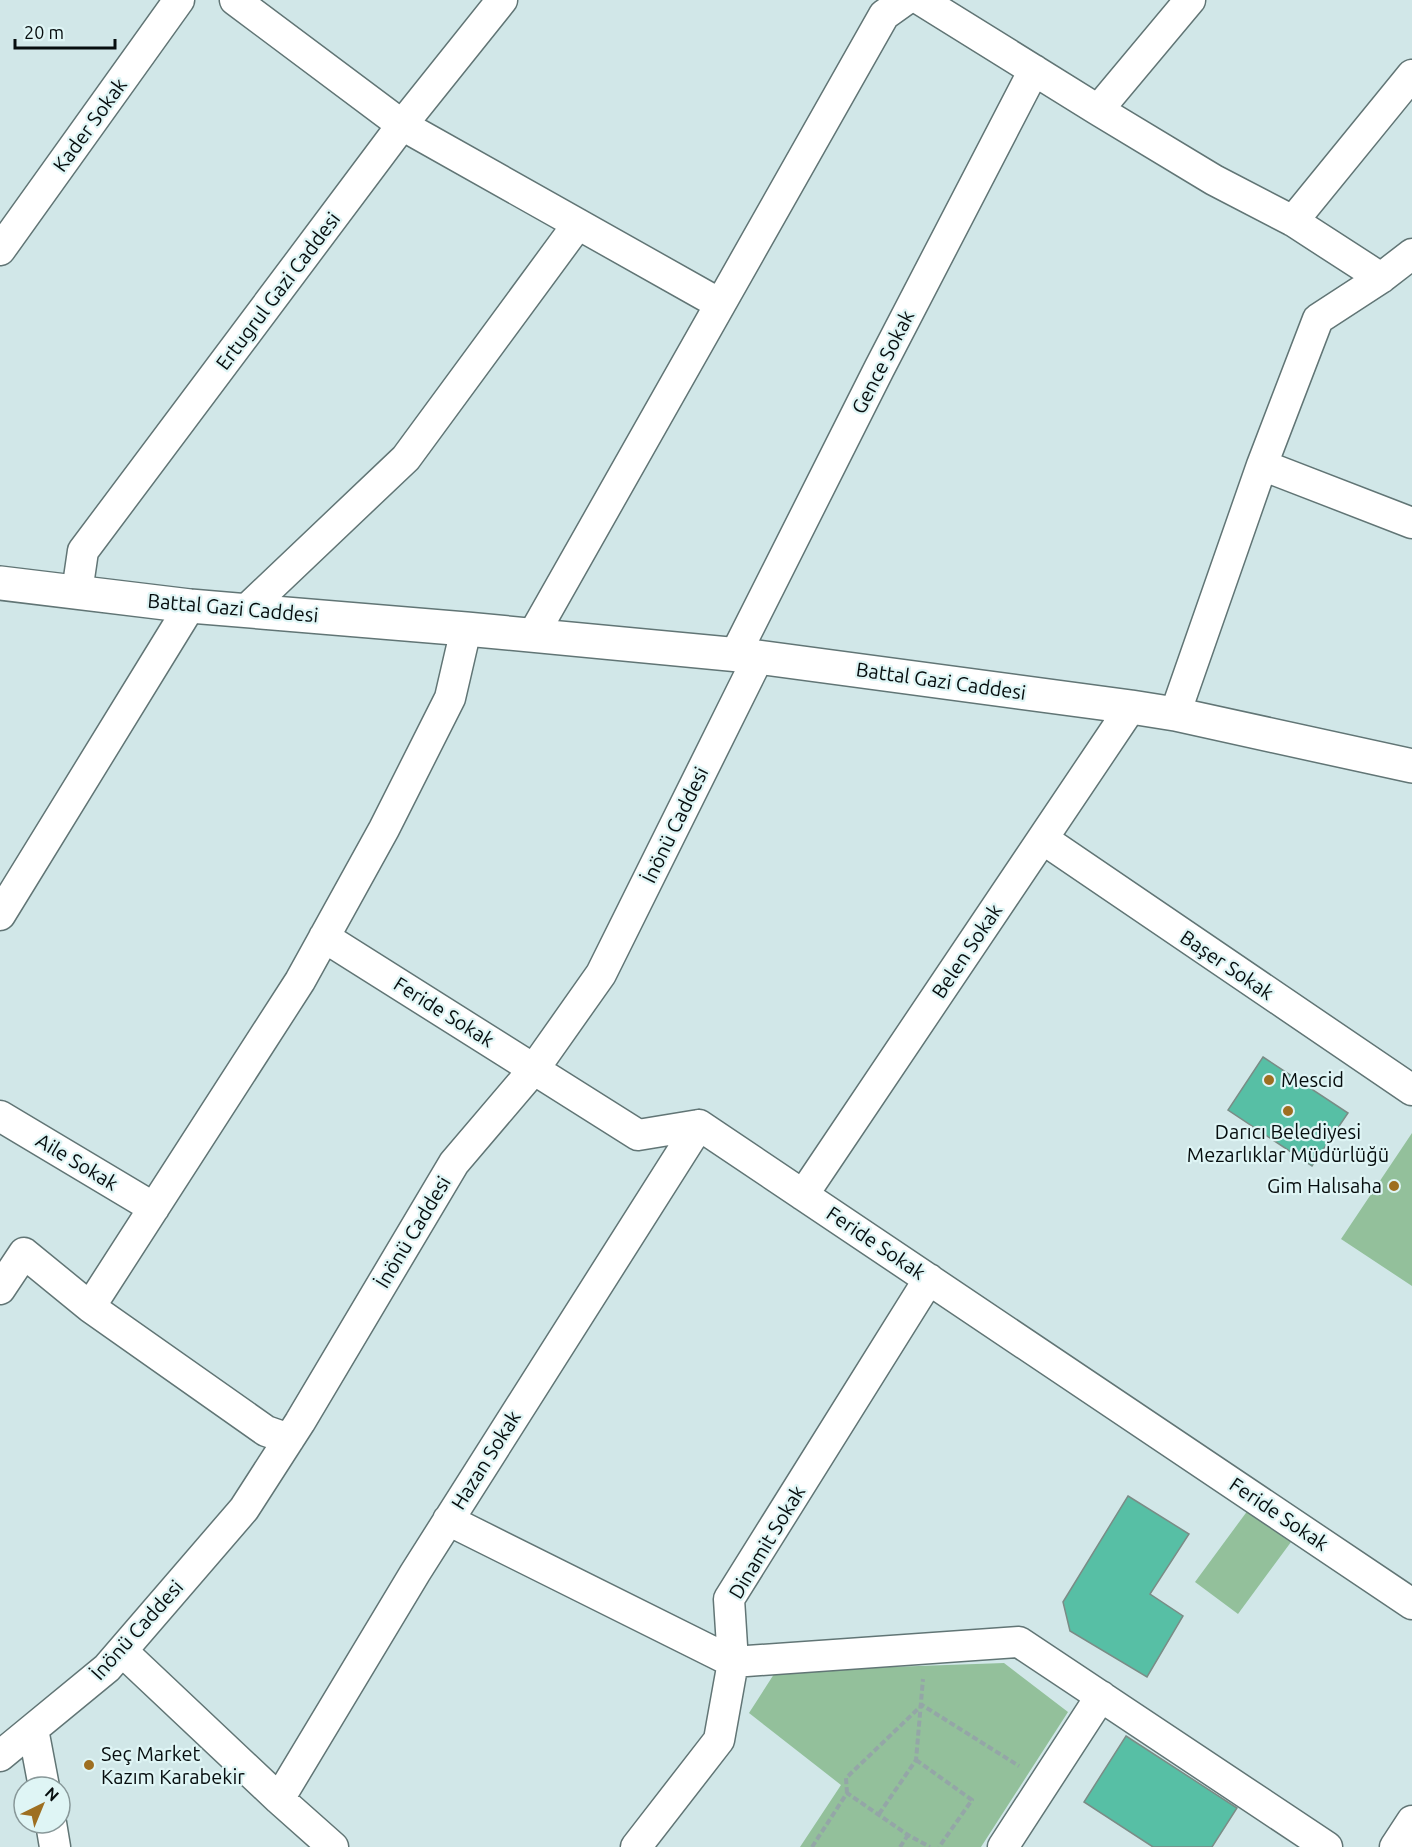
<svg xmlns="http://www.w3.org/2000/svg" width="1412" height="1847" font-family="Ubuntu,sans-serif">
	<style>
		.green { fill: #93c09b }
		.building { fill: #57bfa5; stroke: #7a8c86; stroke-width: 1.5 }
		.lines { fill: none; stroke-linecap: round; stroke-linejoin: round }
		.street-casing { stroke: #617575; stroke-width: 33 }
		.secondary-casing { stroke: #617575; stroke-width: 36 }
		.path { stroke: #94a6a7; stroke-width: 4; stroke-dasharray: 6 3; stroke-linecap: butt }
		.street { stroke: #fff; stroke-width: 30 }
		.secondary { stroke: #fff; stroke-width: 33 }
		.poi-dot { fill: #9e6f21; stroke: #dff5f5; stroke-width: 2 }
		.labels { text-anchor: middle; stroke-width: 4.5; stroke-linejoin: round; paint-order: stroke }
		.street-label { font-size: 20px; fill: #060d0e; stroke: #dff5f5 }
		.poi-label { font-size: 20px; fill: #060d0e; stroke: #dff5f5; text-anchor: start }
	</style>
	<rect width="100%" height="100%" fill="#d1e7e8"/>
	<path class="green" d="M1412 1133V1286L1341 1239Z
		M1251 1506 1294 1538 1238 1614 1195 1582Z
		M1004 1663 1068 1712 981 1847H800L841 1785 749 1713 776 1671Z"/>
	<path class="building" d="M1263 1057 1348 1113 1312 1166 1228 1110Z
		M1128 1496 1189 1534 1150 1594 1183 1616 1147 1677 1070 1631 1063 1602Z
		M1126 1736 1237 1808 1212 1847H1153L1084 1802Z"/>
	<g class="lines">
		<defs>
			<path id="street" d="M235 0 402 125 720 304
				M921 0 1098 110 1214 180 1293 221 1381 278
				M1098 110 1190 0
				M1293 221 1412 75
				M0 250 179 0
				M1262 465 1412 523
				M77 592 83 551 402 125 502 0
				M246 610 406 458 578 224
				M533 635 884 15 905 0
				M735 655 879 369 1034 70
				M1175 714 1262 465 1318 319 1381 278 1412 254
				M1043 839 1412 1090
				M0 915 190 606
				M324 937 638 1135 699 1125 1412 1604
				M0 1116 154 1208
				M803 1195 1131 707
				M0 1289 24 1253 90 1307 300 981 384 829 450 698 466 629
				M90 1307 266 1431 289 1439
				M448 1520 733 1662 1019 1642 1327 1847
				M122 1651 279 1799 333 1847
				M33 1729 44 1787
				M0 1756 107 1668 244 1509 300 1422 454 1163 534 1069 601 974 758 658
				M279 1799 415 1573 699 1125
				M51 1823 55 1847
				M636 1847 719 1740 733 1662 729 1599 929 1279
				M1003 1847 1101 1696
				M1395 1847 1412 1821"/>
			<path id="secondary" d="M0 583 190 606 466 629
				M466 629 750 656 1131 707 1175 714 1412 766"/>
		</defs>
		<use href="#street" class="street-casing"/>
		<use href="#secondary" class="secondary-casing"/>
		<path class="path" d="M916 1760 972 1800 939 1847
			M847 1793 846 1778 922 1705 1019 1766
			M879 1814 916 1760 923 1679
			M812 1847 847 1793 908 1835 930 1847
			M900 1847 908 1835"/>
		<use href="#street" class="street"/>
		<use href="#secondary" class="secondary"/>
	</g>
	<g class="poi-dot">
		<circle cx="1269" cy="1080" r="6"/>
		<circle cx="1288" cy="1111" r="6"/>
		<circle cx="1394" cy="1186" r="6"/>
		<circle cx="89" cy="1765" r="6"/>
	</g>
	<g class="labels">
		<g class="street-label">
			<text transform="translate(90 125) rotate(-54)" y="7">Kader Sokak</text>
			<text transform="translate(278 291) rotate(-53)" y="7">Ertugrul Gazi Caddesi</text>
			<text transform="translate(883 362) rotate(-63)" y="7">Gence Sokak</text>
			<text transform="translate(233 608) rotate(5)" y="7">Battal Gazi Caddesi</text>
			<text transform="translate(941 681) rotate(8)" y="7">Battal Gazi Caddesi</text>
			<text transform="translate(675 825) rotate(-64)" y="7">İnönü Caddesi</text>
			<text transform="translate(967 951) rotate(-56)" y="7">Belen Sokak</text>
			<text transform="translate(1227 965) rotate(34)" y="7">Başer Sokak</text>
			<text transform="translate(444 1012) rotate(32)" y="7">Feride Sokak</text>
			<text transform="translate(77 1162) rotate(31)" y="7">Aile Sokak</text>
			<text transform="translate(413 1232) rotate(-59)" y="7">İnönü Caddesi</text>
			<text transform="translate(876 1243) rotate(34)" y="7">Feride Sokak</text>
			<text transform="translate(486 1460) rotate(-58)" y="7">Hazan Sokak</text>
			<text transform="translate(1279 1514) rotate(34)" y="7">Feride Sokak</text>
			<text transform="translate(767 1542) rotate(-59)" y="7">Dinamit Sokak</text>
			<text transform="translate(137 1630) rotate(-48)" y="7">İnönü Caddesi</text>
		</g>
		<g class="poi-label">
			<text x="1281" y="1087">Mescid</text>
			<text x="1288" y="1139" text-anchor="middle">Darıcı Belediyesi<tspan x="1288" dy="23">Mezarlıklar Müdürlüğü</tspan></text>
			<text x="1382" y="1193" text-anchor="end">Gim Halısaha</text>
			<text x="101" y="1761">Seç Market<tspan x="101" dy="23">Kazım Karabekir</tspan></text>
		</g>
	</g>
	<g transform="translate(42 1805) rotate(43)"><circle r="28" fill="#dff5f5" stroke="#889899" stroke-width="1.5"/>
	<path d="M0-4.5L10 22L0 15L-10 22Z" fill="#9e6f21"/>
	<text y="-9" font-size="16" font-weight="bold" text-anchor="middle" fill="#060d0e">N</text>
	</g>
	<path d="M15 39v9h100v-9" fill="none" stroke="#060d0e" stroke-width="3"/>
	<text x="24" y="39" font-size="18" fill="#060d0e" stroke="#dff5f5" stroke-width="4.5" paint-order="stroke">20 m</text>
</svg>
